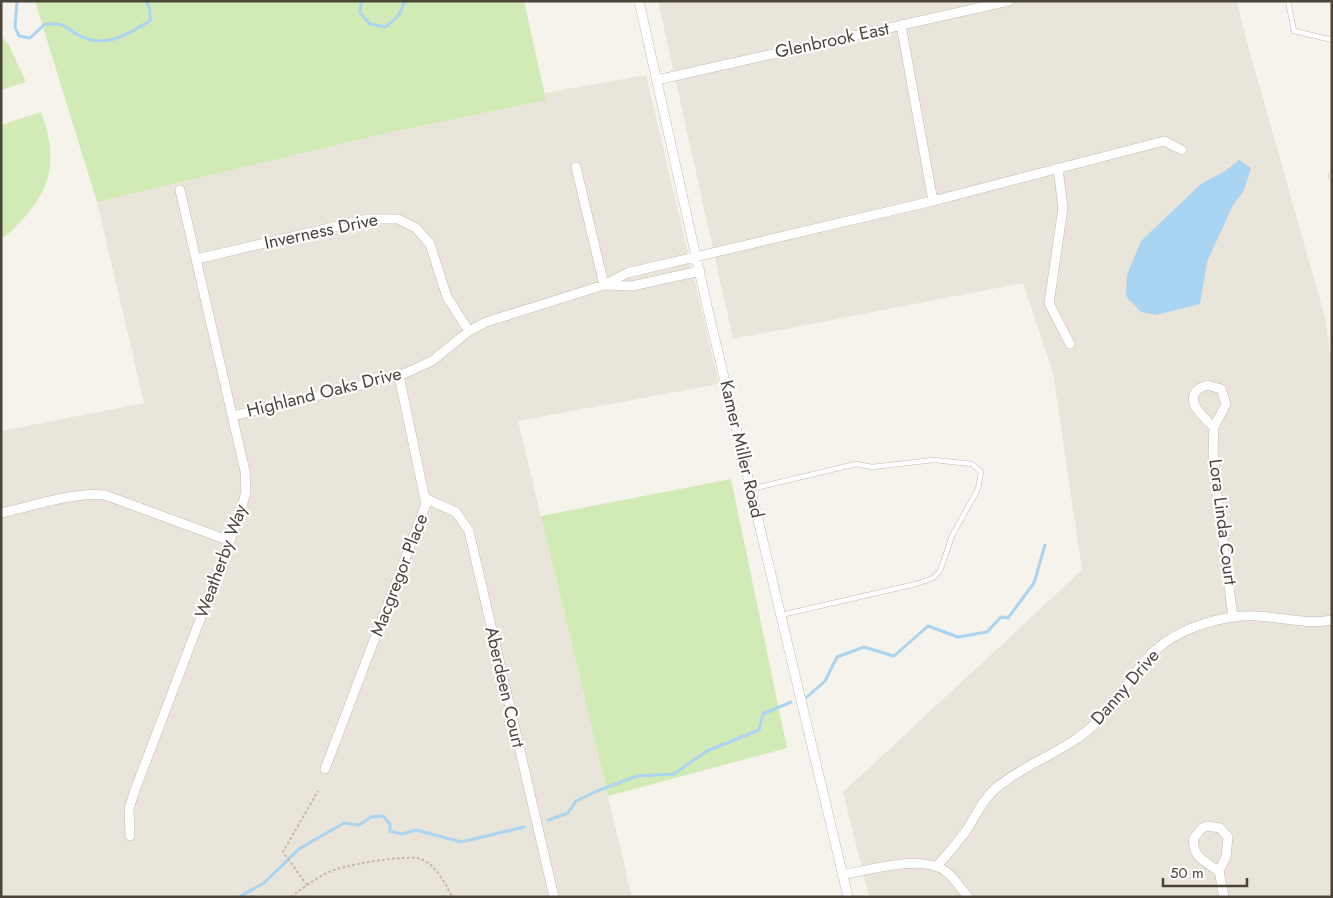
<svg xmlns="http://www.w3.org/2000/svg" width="1333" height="898" font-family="Jost,sans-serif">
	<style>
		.residential { fill: #eae5da }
		.green { fill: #d2eab5 }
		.water { fill: #a9d4f2 }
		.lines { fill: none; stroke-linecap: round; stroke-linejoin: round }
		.stream { stroke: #a9d4f2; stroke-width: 3 }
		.service-casing { stroke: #c2bbae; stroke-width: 5.5 }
		.minor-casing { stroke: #c2bbae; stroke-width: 10 }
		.path { stroke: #c4b79f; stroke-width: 2; stroke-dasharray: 2.5 2.5; stroke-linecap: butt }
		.service { stroke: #fff; stroke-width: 4.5 }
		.minor { stroke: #fff; stroke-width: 9 }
		.labels { text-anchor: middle; stroke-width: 4.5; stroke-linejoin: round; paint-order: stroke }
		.street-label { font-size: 18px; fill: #4b4439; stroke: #fff }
	</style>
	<rect width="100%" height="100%" fill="#f6f3ec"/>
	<path class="residential" d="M658 1H1237L1243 28 1326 321 1332 368V897H869L843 792 1082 570 1053 373 1023 283 733 339Z
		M646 75 719 384 518 421 632 897H1V431L144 403 97 202 383 134 546 100 545 93Z"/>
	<path class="green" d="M35 1H524L546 100 383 134 97 202Z
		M1 36 9 45 26 82 1 90Z
		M41 112C62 168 47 198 6 236L1 238V125Z
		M731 479 787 748 608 796 541 516Z"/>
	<path class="water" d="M1239 160 1251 168 1244 190 1232 207 1207 262 1200 304 1156 315 1141 312 1126 296 1127 275 1141 241 1201 184 1225 171Z"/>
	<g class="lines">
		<path class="stream" d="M17 1 15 27 19 36 30 38 45 24C69 23 62 27 80 36 107 49 127 34 150 21V10L146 1
			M361 1 360 13 370 24 386 27 399 15 405 1
			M807 697 825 681 837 657 864 647 894 656 928 626 958 637 987 632 1001 617 1008 618 1034 583 1045 545
			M548 820 568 813 576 801 597 791 637 776 674 774 707 751 759 730 763 714 791 702
			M239 897 264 883 299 849 344 823 359 825 371 817 383 816 390 824V831L402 834 416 830 461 842 524 827"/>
		<defs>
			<path id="service" d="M1288 1 1294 31 1332 40
				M1331 176H1332
				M751 489 856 464 872 467 934 460 972 464 981 472 978 489 952 536 940 571 933 578 916 584 781 615"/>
			<path id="minor" d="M639 1 707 306 848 897
				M901 25 933 201
				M657 80 1009 1
				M576 167 604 285
				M1058 168 1063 208 1049 303 1070 344
				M197 259 368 219H398L416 228 430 244 447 297 469 331
				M604 285 632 286 700 271
				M1207 385 1221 389 1226 404 1214 427C1202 416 1178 395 1207 385Z
				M233 416 399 376 432 361 469 331 486 322 604 285 627 273 933 201 1164 141 1182 150
				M1214 427 1213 451 1217 496 1233 617
				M426 499 456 512 469 531 554 897
				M1 513C35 506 70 492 105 495L230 541
				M325 769 426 504 399 376
				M1207 826 1220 828 1228 837 1226 857 1219 871C1206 863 1191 856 1194 838L1202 828Z
				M130 836 129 809 135 790 238 520 246 492 245 471 180 190
				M937 866C947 855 957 843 966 831 976 816 982 800 996 788 1027 762 1070 750 1098 721 1135 682 1142 644 1200 625 1218 619 1238 615 1256 616 1282 617 1306 625 1332 620
				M1219 871 1224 897
				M842 875C869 870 922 854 945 871 954 877 961 889 968 897"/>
		</defs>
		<use href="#service" class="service-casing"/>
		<use href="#minor" class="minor-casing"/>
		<path class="path" d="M307 885 283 852 318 791
			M291 897C303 888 316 878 329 872 342 865 408 854 421 859 435 864 446 884 452 897"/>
		<use href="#service" class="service"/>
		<use href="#minor" class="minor"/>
	</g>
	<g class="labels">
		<g class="street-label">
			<text transform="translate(832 40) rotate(-12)" y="6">Glenbrook East</text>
			<text transform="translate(321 231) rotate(-12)" y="6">Inverness Drive</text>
			<text transform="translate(324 392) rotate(-14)" y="6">Highland Oaks Drive</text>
			<text transform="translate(742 449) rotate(77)" y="6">Kamer Miller Road</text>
			<text transform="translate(1223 522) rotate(83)" y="6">Lora Linda Court</text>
			<text transform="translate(221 561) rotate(-70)" y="6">Weatherby Way</text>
			<text transform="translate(399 575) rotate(-69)" y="6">Macgregor Place</text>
			<text transform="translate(505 687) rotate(77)" y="6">Aberdeen Court</text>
			<text transform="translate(1125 687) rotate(-49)" y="6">Danny Drive</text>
		</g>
	</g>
	<rect width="1333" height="898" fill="none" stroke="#4b4439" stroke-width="5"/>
	<path d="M1163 878v8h84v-8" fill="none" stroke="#4b4439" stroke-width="2.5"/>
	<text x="1170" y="878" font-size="15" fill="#4b4439" stroke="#ffffff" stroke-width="4" paint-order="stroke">50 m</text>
</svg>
